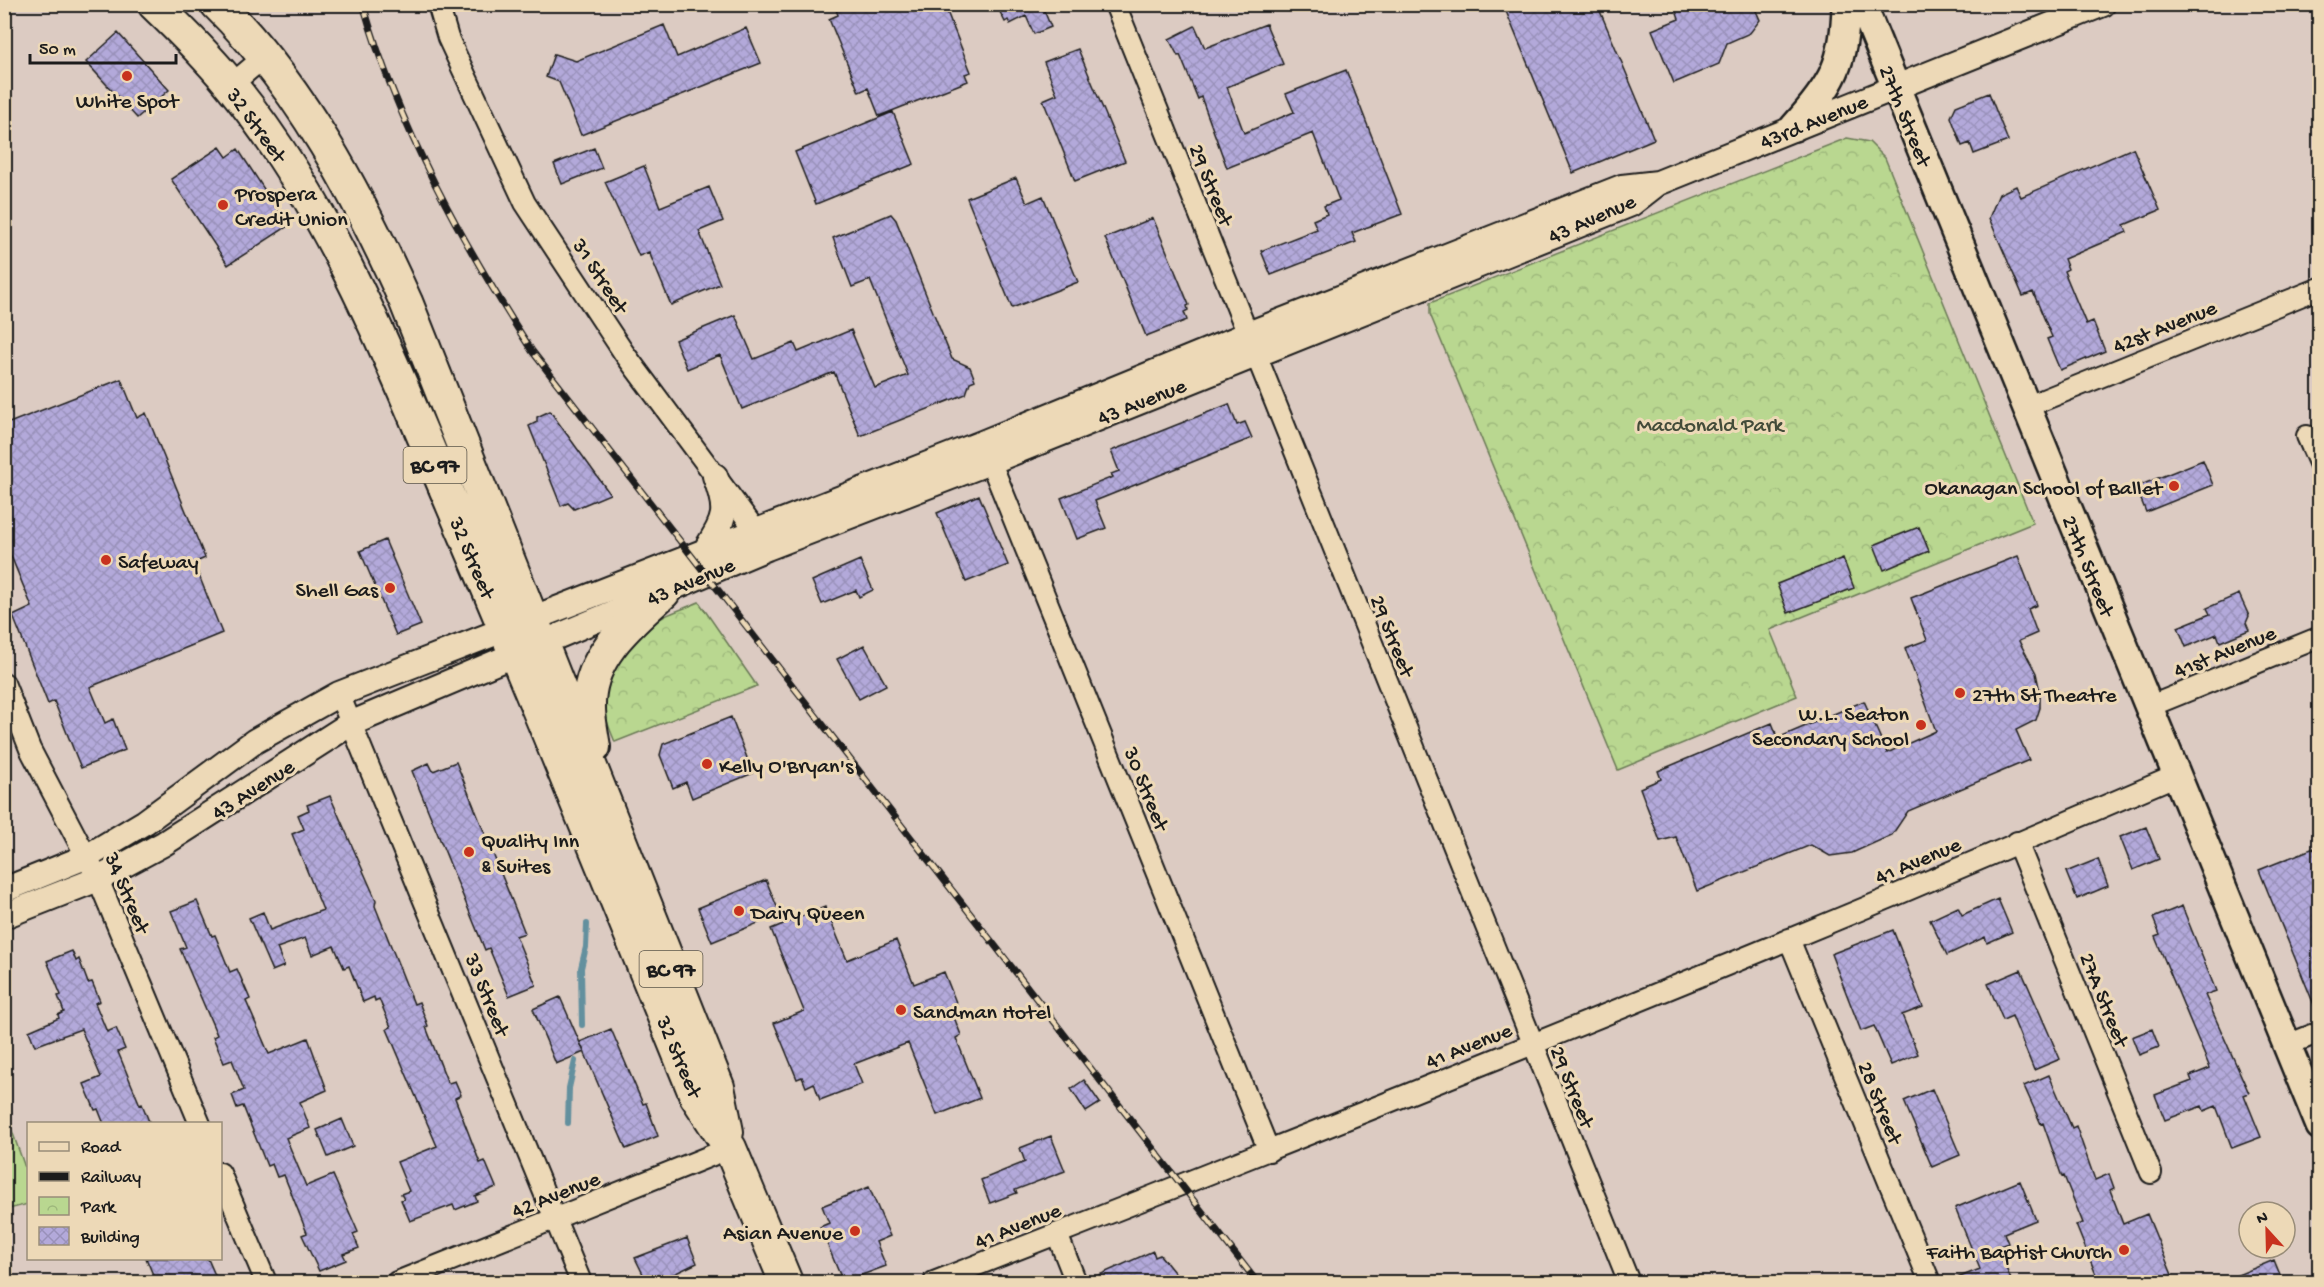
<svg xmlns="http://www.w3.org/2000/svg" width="2324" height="1287" font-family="'Gochi Hand',sans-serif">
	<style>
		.green { fill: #b9d790; stroke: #6a7a56; stroke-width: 1.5 }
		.park { fill: url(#park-crowns); stroke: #6a7a56; stroke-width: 1.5 }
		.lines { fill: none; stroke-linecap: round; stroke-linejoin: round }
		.stream { stroke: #64909e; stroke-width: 6 }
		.building { fill: url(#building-cross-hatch); stroke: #1c1c1c; stroke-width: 1.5 }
		.minor-casing { stroke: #1c1c1c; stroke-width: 24 }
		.tertiary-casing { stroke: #1c1c1c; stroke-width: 28 }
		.secondary-casing { stroke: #1c1c1c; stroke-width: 32 }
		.trunk-casing { stroke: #1c1c1c; stroke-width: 36 }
		.minor { stroke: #edd9b7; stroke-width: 20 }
		.tertiary { stroke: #edd9b7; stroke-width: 24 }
		.secondary { stroke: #edd9b7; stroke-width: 27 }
		.trunk { stroke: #edd9b7; stroke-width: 32 }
		.rail-casing { stroke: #1c1c1c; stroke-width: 7 }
		.rail { stroke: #edd9b7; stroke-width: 4.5; stroke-dasharray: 14; stroke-linecap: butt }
		.poi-dot { fill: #c8321e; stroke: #edd9b7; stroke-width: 2 }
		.labels { text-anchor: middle; stroke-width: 6; stroke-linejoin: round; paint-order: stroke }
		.shield { fill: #edd9b7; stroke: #5b554a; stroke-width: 1.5 }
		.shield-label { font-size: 21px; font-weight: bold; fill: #1c1c1c }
		.poi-label { font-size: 22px; fill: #1c1c1c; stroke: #edd9b7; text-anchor: start }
		.street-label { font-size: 22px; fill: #1c1c1c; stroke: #edd9b7 }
		.park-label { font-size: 22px; fill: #434b39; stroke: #edd9b7 }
	</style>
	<defs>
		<pattern id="park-crowns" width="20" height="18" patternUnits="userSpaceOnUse" patternTransform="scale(1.5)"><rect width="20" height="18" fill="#b9d790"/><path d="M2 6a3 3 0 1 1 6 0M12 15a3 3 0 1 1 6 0" fill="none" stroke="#9eb87c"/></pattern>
		<pattern id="building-cross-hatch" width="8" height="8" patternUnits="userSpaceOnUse" patternTransform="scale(1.5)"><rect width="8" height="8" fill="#b3a9da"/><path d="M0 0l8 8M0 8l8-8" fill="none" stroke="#9991ba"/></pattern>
	</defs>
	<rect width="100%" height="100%" fill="#dccbc2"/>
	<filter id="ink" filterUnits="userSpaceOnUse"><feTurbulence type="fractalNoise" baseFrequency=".0167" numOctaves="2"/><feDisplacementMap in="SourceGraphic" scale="12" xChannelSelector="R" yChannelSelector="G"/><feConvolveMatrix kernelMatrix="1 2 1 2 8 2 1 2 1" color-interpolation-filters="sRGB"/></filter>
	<g filter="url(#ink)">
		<path class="green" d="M5 1111 28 1176V1204L5 1210Z"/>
		<path class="park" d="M1847 138 1869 142 1885 158 2033 523 1770 630 1797 696 1618 770 1430 314V303Z
			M699 602 757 686 615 742C612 734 607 724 606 716 600 679 633 633 665 616 676 611 688 607 699 602Z"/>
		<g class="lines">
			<path class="stream" d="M582 1025 581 968 586 947 587 924
				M568 1123 569 1088 575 1061"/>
		</g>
		<path class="building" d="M834 4H944L971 72 965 74 968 81 879 116 868 88 859 92 829 19 838 15Z
			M996 4H1051L1043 8 1051 27 1034 34 1026 16 1010 24 1008 20 1005 22Z
			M1503 4H1597L1654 139 1573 173Z
			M1683 4H1753L1760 20 1750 33 1727 43 1719 64 1674 83 1652 30 1679 19 1675 8Z
			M1266 24 1283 64 1227 87 1244 133 1294 112 1286 94 1346 70 1402 214 1352 233 1356 242 1271 275 1261 251 1317 229 1313 220 1327 214 1324 206 1339 200 1313 133 1227 168 1201 97 1198 99 1180 55 1178 56 1169 39 1195 26 1205 48Z
			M664 25 677 57 746 28 761 63 581 135 559 82 546 77 554 54 576 61Z
			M118 33 169 90 137 118 86 62Z
			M1078 49 1125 161 1075 181 1043 100 1057 94 1044 62Z
			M1989 93 2008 141 1974 154 1970 143 1962 146 1951 117 1956 106Z
			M893 112 914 164 816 204 795 152Z
			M220 147 227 157 238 149 288 226 228 265 171 179Z
			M594 148 602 168 562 184 554 164Z
			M2133 148 2160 210 2124 225 2127 232 2064 259 2068 269 2064 271 2086 324 2093 321 2105 351 2060 370 2047 339 2052 337 2033 292 2023 296 1989 218 1999 194 2016 186 2021 197Z
			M644 166 660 207 709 187 723 221 699 231 720 284 671 305 649 252 639 256 605 182Z
			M1016 178 1027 203 1043 196 1078 282 1012 308 967 198Z
			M891 214 896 220 952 359 970 367 975 380 970 382 966 394 860 436 834 372 742 409 720 355 687 369 675 340 735 315 754 359 794 343 798 352 851 330 875 388 908 375 870 280 852 287 833 238Z
			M1153 218 1189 305 1187 306 1188 310 1184 312 1187 320 1146 336 1105 238Z
			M121 379 137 418 146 413 205 558 194 563 222 633 90 687 105 723 113 719 125 750 81 768 54 701 48 704 13 616 32 607 4 539V425Z
			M1229 404 1237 425 1245 422 1252 438 1095 501 1106 528 1077 539 1061 498 1113 477 1111 474 1119 471 1111 451Z
			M550 411 610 494 574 509 568 503 561 506 529 426 537 422V417Z
			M2203 460 2213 485 2146 512 2136 487Z
			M979 495 1008 565 966 582 937 513Z
			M1919 527 1929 551 1884 570 1874 545Z
			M385 540 421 625 396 635 360 551Z
			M2018 556 2037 605 2028 609 2037 633 2019 641 2036 673 2040 692V708L2036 720 2016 730 2029 760 1908 811 1892 835 1852 853 1830 856 1811 845 1697 891 1676 837 1660 841 1640 788 1661 779 1658 771 1772 723 1778 738 1864 701 1887 753 1936 731 1905 648 1927 640 1911 598Z
			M1843 558 1854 588 1788 613 1777 584Z
			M860 560 873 590 859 597 856 590 822 604 812 581Z
			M2239 594 2249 616 2246 623 2249 630 2220 642 2217 634 2186 647 2178 627 2210 614 2207 608Z
			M864 645 886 685 859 699 837 659Z
			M731 717 753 773 692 798 686 782 673 788 660 755 663 744Z
			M456 762 525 933 516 936 536 985 509 996 489 948 485 950 412 771 429 763 433 771Z
			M330 796 376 900 375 906 414 1004 419 1002 428 1026 426 1027 447 1081 449 1083 455 1081 461 1095 455 1098 480 1163 485 1161 496 1187 475 1196 477 1201 455 1210 453 1205 410 1221 401 1200 404 1199 401 1194 409 1191 397 1162 437 1146 387 1029 391 1027 379 999 375 1001 374 997 363 1002 349 966 344 968 334 946 312 955 305 938 277 948 284 966 272 971 249 918 263 912 270 930 323 910 292 834 304 829 298 815 309 810 307 805Z
			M2146 827 2159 859 2133 870 2120 837Z
			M2314 848 2319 863V1017L2259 870Z
			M2098 859 2108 886 2077 899 2066 872Z
			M766 880 780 914 712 942 698 908Z
			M1998 899 2012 932 1987 943 1985 937 1947 955 1930 920 1958 907 1962 915Z
			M197 901 212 936 215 935 230 972 237 969 250 999 246 1001 269 1054 308 1038 327 1090 300 1102 310 1128 286 1138 306 1186 333 1175 358 1232 353 1234 359 1248 343 1254 346 1260 319 1271 302 1235 307 1233 284 1175 277 1177 272 1164 267 1166 243 1106 237 1108 232 1095 244 1090 232 1060 224 1063 213 1037 217 1035 180 949 186 947 171 911Z
			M2182 906 2216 991 2205 995 2249 1093 2244 1095 2261 1137 2232 1148 2216 1106 2204 1111 2202 1106 2165 1120 2155 1095 2192 1081 2190 1076 2210 1068 2155 937 2160 935 2153 918Z
			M825 907 847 960 896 940 914 984 944 972 957 1005 950 1007 961 1035 956 1038 980 1098 937 1115 908 1043 854 1064 862 1084 833 1095 820 1100 814 1083 806 1087 802 1077 797 1079 774 1023 804 1011 771 929Z
			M1893 930 1923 1007 1902 1015 1918 1054 1891 1065 1874 1026 1861 1031 1831 954Z
			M72 951 76 961 79 959 88 983 92 982 100 1001 95 1003 107 1032 116 1028 125 1049 118 1052 140 1105 142 1104 150 1124H104L98 1109 95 1110 84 1084 101 1077 81 1029 35 1046 29 1031 59 1018 58 1015 64 1012 58 996 61 995 47 961Z
			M2021 970 2060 1059 2034 1070 2012 1016 2003 1020 1988 984Z
			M560 997 584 1052 556 1064 533 1009Z
			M611 1029 643 1104 646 1103 658 1136 626 1149 580 1042Z
			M2152 1029 2159 1047 2139 1055 2132 1037Z
			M2049 1075 2072 1128 2076 1126 2095 1180 2109 1174 2114 1188 2110 1190 2123 1224 2147 1214 2175 1282H2099L2076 1225 2083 1223 2064 1176 2062 1177 2043 1123 2041 1124 2024 1086Z
			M1084 1080 1100 1103 1086 1112 1071 1089Z
			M1932 1089 1960 1155 1932 1167 1904 1101Z
			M342 1119 353 1146 328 1157 317 1130Z
			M1051 1136 1065 1171 1015 1190 1017 1193 990 1203 981 1180 1025 1162 1020 1148Z
			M2020 1181 2036 1220 2004 1233 2008 1243 1997 1247 2012 1282H1947L1980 1269 1955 1208Z
			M869 1187 890 1236 876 1242 886 1266 843 1282 820 1227 829 1223 822 1206Z
			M687 1238 697 1263 657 1282H647L635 1258Z
			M1153 1251 1155 1257 1160 1255 1182 1282H1088V1280Z
			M146 1258 208 1259 218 1282H156Z
			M2274 1260 2283 1282H2221Z"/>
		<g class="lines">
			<defs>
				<path id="minor" d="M438 4 448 38 525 203 624 353 765 543
					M1115 4 1629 1282
					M231 85 263 58
					M2026 407 2320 288
					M2307 436 2320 465
					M985 448 1269 1151
					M4 683 30 749 98 879 200 1124
					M339 694 581 1282
					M2148 707 2320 637
					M2017 842 2151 1173
					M1789 939 1930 1282
					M2287 1045 2320 1032
					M220 1173 266 1282
					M1057 1234 1076 1282
					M397 1282 730 1148
					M934 1282C1256 1156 1577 1028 1896 895 1989 856 2082 815 2175 776"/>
				<path id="tertiary" d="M705 551C725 518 729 514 715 476
					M4 890 88 856 145 822 255 741 339 694 982 443 1248 334 1622 187 1658 183
					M4 916 98 879 163 844 350 724 767 548 990 462 1631 204 1658 183 2103 4"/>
				<path id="secondary" d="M1862 4 2320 1126
					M1794 127C1833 84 1845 63 1846 4"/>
				<path id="trunk" d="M154 4C181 30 207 56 231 85 339 217 399 382 466 537 545 722 620 909 696 1096L730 1148 786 1282
					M217 4C302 88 358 195 406 302L718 1087 727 1132
					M594 747C591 729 587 710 590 692 596 650 635 618 664 592"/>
			</defs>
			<use href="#minor" class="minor-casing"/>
			<use href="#tertiary" class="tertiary-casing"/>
			<use href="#secondary" class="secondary-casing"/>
			<use href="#trunk" class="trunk-casing"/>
			<use href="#minor" class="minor"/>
			<use href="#tertiary" class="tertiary"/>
			<use href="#secondary" class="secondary"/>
			<use href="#trunk" class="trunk"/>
			<defs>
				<path id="rail" d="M363 4C399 129 462 242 532 351L1257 1282"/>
			</defs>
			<use href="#rail" class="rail-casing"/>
			<use href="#rail" class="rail"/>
		</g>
	</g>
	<g class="poi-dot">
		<circle cx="127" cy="76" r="6"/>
		<circle cx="223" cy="205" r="6"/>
		<circle cx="2174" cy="486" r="6"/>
		<circle cx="106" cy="560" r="6"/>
		<circle cx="390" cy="588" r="6"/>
		<circle cx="1960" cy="693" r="6"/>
		<circle cx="1921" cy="725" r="6"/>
		<circle cx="707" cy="764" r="6"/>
		<circle cx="469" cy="852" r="6"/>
		<circle cx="739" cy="911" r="6"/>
		<circle cx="901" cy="1010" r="6"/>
		<circle cx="855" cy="1231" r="6"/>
		<circle cx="2124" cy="1250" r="6"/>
	</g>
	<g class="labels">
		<g class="shield">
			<rect x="403.5" y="447" width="63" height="36" rx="4.5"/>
			<rect x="639.5" y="951" width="63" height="36" rx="4.5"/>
		</g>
		<g class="shield-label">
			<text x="435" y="472">BC 97</text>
			<text x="671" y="976">BC 97</text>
		</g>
		<g class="poi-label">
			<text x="127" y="107" text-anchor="middle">White Spot</text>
			<text x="235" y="200">Prospera<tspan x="235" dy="25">Credit Union</tspan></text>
			<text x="2162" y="494" text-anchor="end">Okanagan School of Ballet</text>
			<text x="118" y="568">Safeway</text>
			<text x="378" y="596" text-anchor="end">Shell Gas</text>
			<text x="1972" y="701">27th St Theatre</text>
			<text x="1909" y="720" text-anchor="end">W.L. Seaton<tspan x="1909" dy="25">Secondary School</tspan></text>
			<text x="719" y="772">Kelly O'Bryan's</text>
			<text x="481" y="847">Quality Inn<tspan x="481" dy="25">&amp; Suites</tspan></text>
			<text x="751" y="919">Dairy Queen</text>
			<text x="913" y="1018">Sandman Hotel</text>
			<text x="843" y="1239" text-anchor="end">Asian Avenue</text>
			<text x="2112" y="1258" text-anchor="end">Faith Baptist Church</text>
		</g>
		<g class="street-label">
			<text transform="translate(1907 115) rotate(68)" y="8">27th Street</text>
			<text transform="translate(1813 120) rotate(-22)" y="8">43rd Avenue</text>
			<text transform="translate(258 124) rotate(54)" y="8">32 Street</text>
			<text transform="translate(1213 184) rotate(68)" y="8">29 Street</text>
			<text transform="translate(1591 217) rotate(-24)" y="8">43 Avenue</text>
			<text transform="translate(602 275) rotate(57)" y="8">31 Street</text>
			<text transform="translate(2164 325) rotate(-22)" y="8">42st Avenue</text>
			<text transform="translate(1141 400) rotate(-22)" y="8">43 Avenue</text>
			<text transform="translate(474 557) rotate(67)" y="8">32 Street</text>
			<text transform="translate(2090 565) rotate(68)" y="8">27th Street</text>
			<text transform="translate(690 580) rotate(-23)" y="8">43 Avenue</text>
			<text transform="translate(1394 635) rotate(68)" y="8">29 Street</text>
			<text transform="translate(2224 650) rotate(-22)" y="8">41st Avenue</text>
			<text transform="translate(252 788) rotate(-33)" y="8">43 Avenue</text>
			<text transform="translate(1148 788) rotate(68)" y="8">30 Street</text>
			<text transform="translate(1917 859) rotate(-23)" y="8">41 Avenue</text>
			<text transform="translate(129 892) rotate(67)" y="8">34 Street</text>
			<text transform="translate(489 994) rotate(68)" y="8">33 Street</text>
			<text transform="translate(2106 999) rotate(68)" y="8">27A Street</text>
			<text transform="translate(1468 1044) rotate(-22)" y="8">41 Avenue</text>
			<text transform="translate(681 1056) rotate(67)" y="8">32 Street</text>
			<text transform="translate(1574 1086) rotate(68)" y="8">29 Street</text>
			<text transform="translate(1882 1102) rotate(68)" y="8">28 Street</text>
			<text transform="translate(555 1193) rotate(-22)" y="8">42 Avenue</text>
			<text transform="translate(1017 1224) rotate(-22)" y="8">41 Avenue</text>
		</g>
		<g class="park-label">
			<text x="1710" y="431">Macdonald Park</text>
		</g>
	</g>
	<rect width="2324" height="1287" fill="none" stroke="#edd9b7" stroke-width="24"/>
	<rect x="12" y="12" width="2300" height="1263" fill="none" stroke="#1c1c1c" stroke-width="2" filter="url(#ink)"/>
	<rect x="27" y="1122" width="195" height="138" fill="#edd9b7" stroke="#998d79" stroke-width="1.5"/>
	<rect x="39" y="1142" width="30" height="9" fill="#edd9b7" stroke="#998d79" stroke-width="1.5"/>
	<text x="81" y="1152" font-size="18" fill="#1c1c1c">Road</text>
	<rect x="39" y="1172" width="30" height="9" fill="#1c1c1c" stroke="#998d79" stroke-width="1.5"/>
	<text x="81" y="1182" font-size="18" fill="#1c1c1c">Railway</text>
	<rect x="39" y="1197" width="30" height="18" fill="url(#park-crowns)" stroke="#998d79" stroke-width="1.5"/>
	<text x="81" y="1212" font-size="18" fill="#1c1c1c">Park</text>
	<rect x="39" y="1227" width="30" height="18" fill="url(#building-cross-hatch)" stroke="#998d79" stroke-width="1.5"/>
	<text x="81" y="1242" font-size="18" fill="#1c1c1c">Building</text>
	<g transform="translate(2267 1230) rotate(338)"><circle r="28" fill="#edd9b7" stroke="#998d79" stroke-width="1.5"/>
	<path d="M0-4.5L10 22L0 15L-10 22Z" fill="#c8321e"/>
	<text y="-9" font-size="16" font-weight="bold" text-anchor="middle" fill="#1c1c1c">N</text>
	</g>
	<path d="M30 54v9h146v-9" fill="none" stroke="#1c1c1c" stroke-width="3"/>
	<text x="39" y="54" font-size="18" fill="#1c1c1c" stroke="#edd9b7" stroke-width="4.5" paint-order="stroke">50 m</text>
</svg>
